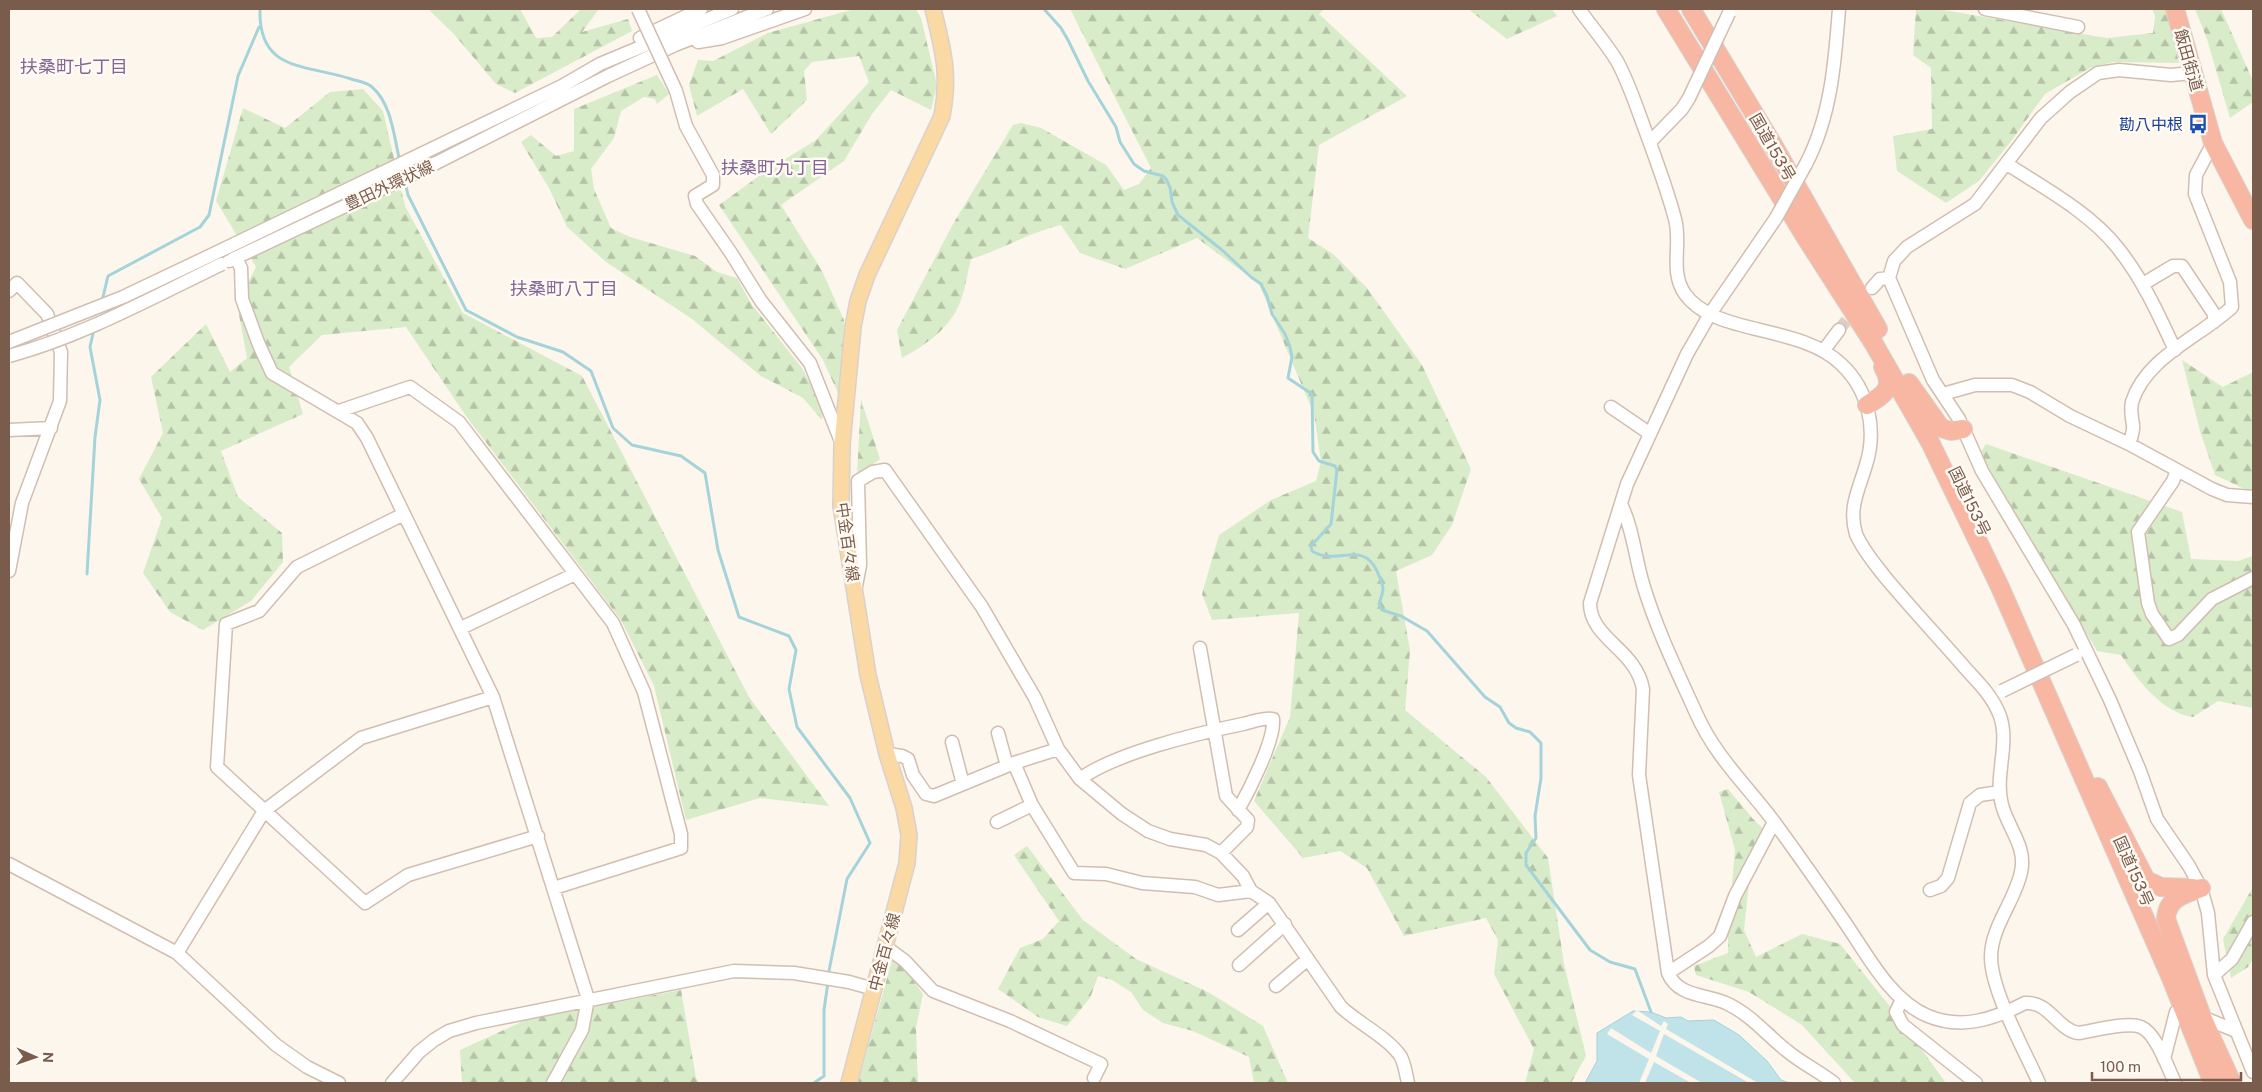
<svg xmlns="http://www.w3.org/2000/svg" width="2262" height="1092" font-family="'Public Sans','Noto Sans JP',sans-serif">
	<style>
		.forest { fill: url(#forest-firs) }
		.water { fill: #bfe3e8; stroke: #a5d3da }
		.pier { fill: #fdf6ec }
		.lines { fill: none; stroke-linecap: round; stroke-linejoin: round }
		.stream { stroke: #a5d3da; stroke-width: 3 }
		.minor-tunnel { stroke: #dcd0c4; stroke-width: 12; stroke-dasharray: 12 6; stroke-linecap: butt }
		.minor-casing { stroke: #d1beb0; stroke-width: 15 }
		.major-casing { stroke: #dad1cd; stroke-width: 18 }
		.highway-casing { stroke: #dad1cd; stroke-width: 20 }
		.minor { stroke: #fff; stroke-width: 12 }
		.major { stroke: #fbd9a5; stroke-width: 15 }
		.highway { stroke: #f7b7a3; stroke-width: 18 }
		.minor-bridge-casing { stroke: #d1beb0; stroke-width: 15; stroke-linecap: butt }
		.minor-bridge { stroke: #fff; stroke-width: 12 }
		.labels { text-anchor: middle; stroke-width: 5; stroke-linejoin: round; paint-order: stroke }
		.street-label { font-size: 16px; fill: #7a5c4d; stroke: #fffaf3 }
		.transit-label { font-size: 16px; fill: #164399; stroke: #fffaf3; text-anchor: end }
		.neighbourhood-label { font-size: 18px; fill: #846695; stroke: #fffaf3 }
	</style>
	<defs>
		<pattern id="forest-firs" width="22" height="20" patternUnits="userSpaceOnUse" patternTransform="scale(1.25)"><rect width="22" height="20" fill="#d8ecc9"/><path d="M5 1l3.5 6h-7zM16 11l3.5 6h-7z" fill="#b4c2a5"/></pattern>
	</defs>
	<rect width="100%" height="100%" fill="#fdf6ec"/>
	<path class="forest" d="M428 9H520L536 38 552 37 581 9H599L582 32 628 19 632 31 515 93 496 84 453 33Z
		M854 9H916L921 18 937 85 931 110 891 90 872 114 844 161 781 205 822 271 844 320 842 402 823 360 719 205 766 171 816 140 869 82 859 56 812 62 804 71 807 100 771 134 743 89 697 116 689 85 698 60 713 61 768 33Z
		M1070 9H1325L1319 14 1407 96 1319 145 1308 238 1333 254 1367 288 1422 365 1471 469 1452 525 1432 555 1396 571 1410 650 1405 710 1486 777 1548 858 1564 964 1586 1056 1571 1083H1525L1534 1049 1494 974 1498 940 1486 918 1404 936 1367 868 1340 851 1303 858 1254 801 1290 717 1299 613 1212 620 1202 594 1219 535 1271 500 1316 481 1321 461 1314 414 1259 284 1197 238 1125 269 1080 253 1061 225C1030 232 1001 250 971 259 967 274 965 292 959 305 947 331 925 345 902 358L897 330 953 224 1013 125 1021 123 1041 128 1106 165 1124 190 1139 184 1151 168Z
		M1468 9H1552L1557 16 1507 39Z
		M1916 9H1938L2107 38 2153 33 2155 16 2152 9H2167L2179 63 2113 62 2090 68 2045 94 2012 140 1979 181 1946 203 1897 171 1893 136 1932 129 1931 68 1913 55Z
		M2195 9H2221L2253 81V102L2230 118 2207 39Z
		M657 75 669 94 657 104 655 99 644 97 621 111 614 138 591 169 594 189 611 228 630 237 695 256 717 272 737 278 752 305 802 368 823 408 822 420 803 398 761 376 692 319 606 262 567 227 549 188 521 142 531 135 556 156 574 151V109Z
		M363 89 383 111 405 206 463 313 582 376 749 697 829 806 760 798 686 820 654 686 621 620 466 416 406 327 322 335 289 367 303 414 221 451 238 497 282 533 283 562 251 601 203 630 170 612 143 573 162 518 139 479 163 433 151 377 206 324 230 372 247 358 237 304 256 267 216 201 243 108 285 128 330 92Z
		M2182 360 2223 387 2253 372V493L2215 475 2200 431Z
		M861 399 880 459 857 476Z
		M1986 444 2182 512 2191 559 2238 561 2253 556V708L2218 701 2193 717C2162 713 2137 679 2121 655L2097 651 1980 453Z
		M1728 789 1753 819 1773 838 1750 873 1744 930 1756 957 1802 934 1840 944 1896 1014 1946 1083H1855L1802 1025 1749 992 1696 975 1694 966 1728 953V930L1735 850 1719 792Z
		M1027 846 1083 920 1136 959 1208 992 1263 1026 1288 1083H1254L1249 1057 1193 1031 1163 1023 1143 1010 1131 992 1112 980 1098 976 1090 998 1067 1026 1038 1017 998 989 1020 948 1043 939 1059 921 1014 855Z
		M2253 887V959L2248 967 2231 978 2223 939Z
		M892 960 906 970 923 994 916 1028 918 1083H858Z
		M681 990 696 1078 699 1083H462L460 1050 528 1019Z"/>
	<path class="water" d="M1633 1011 1651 1012 1666 1018 1681 1017 1688 1021 1714 1020 1739 1035 1767 1061 1781 1080 1789 1083H1585L1597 1061V1033Z"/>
	<path class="pier" d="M1637 1010 1661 1026 1664 1021 1668 1024 1666 1029 1758 1083H1749L1664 1034 1656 1056 1702 1083H1691L1654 1062 1645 1083H1639L1649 1059 1607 1034 1611 1028 1651 1053 1660 1031 1632 1015Z"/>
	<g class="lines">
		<path class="stream" d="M260 9C258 72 305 64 351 79 357 81 367 82 372 87 392 104 394 138 400 162
			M1044 9 1061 28 1068 40 1088 81 1116 127 1120 142 1134 164 1144 171 1163 176 1166 179 1170 187 1172 202 1178 215 1222 250 1251 277 1261 284 1267 296 1272 314 1285 334 1290 347 1292 357 1288 378 1312 394 1313 452 1319 461 1335 466 1337 470 1331 524 1311 546 1312 551C1337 567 1362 539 1377 571 1379 576 1383 583 1383 589 1383 594 1380 599 1379 604L1382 610 1401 616 1427 631 1485 697 1500 707 1509 723 1516 728 1530 732 1541 743V778L1535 816 1536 838 1526 853V865L1590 950 1610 962 1635 969 1651 1012
			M405 182 408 195 466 310 517 337 563 352 591 371 613 428 632 445 681 456 705 473 718 550 739 617 789 636 796 650 789 689 797 727 850 798 870 843 847 879 828 976
			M102 301 108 276 200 227 209 215 238 76 259 27
			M87 574 95 437 100 400 90 347 94 329
			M814 1083 824 1076V1010L828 982"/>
		<path class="minor-tunnel" d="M1839 330 1858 306"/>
		<defs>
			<path id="minor" d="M1579 9C1591 26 1606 43 1617 61 1628 81 1636 105 1644 127 1655 157 1667 188 1675 219 1682 244 1669 271 1685 294 1715 336 1800 324 1841 364 1869 390 1877 430 1866 465 1859 489 1848 508 1856 534 1862 549 1875 564 1885 577 1911 608 1939 638 1966 669 1979 683 1993 697 2000 716 2010 744 1994 776 2002 805 2008 828 2027 847 2021 872 2015 901 1991 927 1991 957 1991 991 2025 1051 2039 1083
				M1985 9 2078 27
				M640 38 701 9
				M698 42 722 38 805 9
				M2192 73 2171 75 2119 70 2098 73 2070 92 2041 118 1975 204 1907 247 1894 261 1889 278 1933 380 1959 419 1982 471 2074 625 2110 700 2140 771 2157 819 2189 866 2201 888 2208 913 2214 975 2253 1072
				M676 91 686 126 713 175V185L695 196 697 204 731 253 761 301 810 363 842 444
				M1650 142 1682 109 1689 98
				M1806 164C1831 116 1835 62 1839 9
				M2007 164C2044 188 2089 212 2117 247 2142 278 2158 313 2175 350
				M1776 218 1710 314 1687 354 1627 484 1590 603C1590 639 1636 649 1643 689L1639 775 1668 973C1678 997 1706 994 1726 1003 1750 1014 1766 1034 1786 1050 1801 1063 1819 1071 1834 1083
				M226 248 562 86 600 64 732 9
				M236 258 241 268 242 299 259 345 272 373 357 423 367 438 493 697 588 999 582 1030 553 1083
				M229 261 436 163 608 76 675 45 767 9
				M2143 284 2173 266H2182L2214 314V322
				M1872 288 1880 279 1889 278
				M9 291 17 283 47 314 61 352 60 401 22 503 9 571
				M1824 350 1839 330
				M1943 394 1975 385H2012L2030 392 2070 416 2129 444 2212 489 2227 495 2253 497
				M1611 407 1649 433
				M339 411 410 387 459 422 613 623 644 692 681 834V848L554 888
				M9 430 51 428
				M2129 444C2131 438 2134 431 2133 425 2132 417 2130 411 2132 402 2146 357 2200 337 2232 307L2230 282 2195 194 2196 175 2213 143
				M2177 470 2173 481 2138 532 2148 603 2152 614 2169 639 2178 635 2212 599 2253 578
				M1621 504C1633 529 1635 557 1643 584 1656 628 1677 671 1696 713 1716 758 1746 784 1775 823 1799 856 1823 890 1846 924 1868 956 1891 1001 1928 1016 1962 1030 1994 1019 2025 1003 2049 1001 2057 1029 2078 1033 2093 1031 2127 1021 2141 1027 2156 1033 2168 1068 2175 1083
				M404 514 297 567 259 611 226 624 217 767 365 903 408 875 538 836
				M856 586 860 565 858 481 873 472 885 470 982 607 1035 698 1058 749 1080 779 1122 814 1148 831 1170 839 1206 845 1221 853 1243 876 1251 891 1269 903 1341 1007C1358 1023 1389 1038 1401 1057 1405 1065 1406 1074 1408 1083
				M461 628 575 574
				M1200 648 1226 796 1248 820 1247 827 1221 853
				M998 733 1007 766
				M952 742 963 784
				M887 754 902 756 908 759 913 775 926 794 934 796 1014 763 1058 749
				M1014 763 1032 805 1074 873 1106 874 1142 883 1195 887 1218 895 1251 891
				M1080 779C1115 753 1199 733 1243 724 1252 722 1264 717 1273 719 1275 740 1249 791 1238 810
				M997 822 1032 805
				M9 864 177 953 276 1045 307 1067 339 1083
				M1930 890 1941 886 1948 878 1970 803 1980 795 2000 792
				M1238 930 1269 903
				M886 947 905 961 933 991 1010 1021 1101 1064 1094 1078
				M177 953 264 811 361 738 493 697
				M1239 965 1285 924
				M1668 973 1709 946 1720 936 1735 896 1774 822
				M2214 975 2232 959 2253 922
				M1276 986 1308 959
				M1902 999 1896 1012 1903 1025 1976 1083
				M2202 1017 2236 1031
				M2164 1059 2176 1012 2183 1007
				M392 1083 419 1052 434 1040 449 1031 476 1023 734 971 794 973 849 982 874 989"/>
			<path id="major" d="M849 1083 907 863 909 835 904 808 887 754 868 675 841 506 842 444 853 327 858 301 867 275 942 116C950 75 943 49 933 9"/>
			<path id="highway" d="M1666 9 1806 238 1874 344 1930 442 2000 587 2171 978 2213 1083
				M1691 9 1772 143 1878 329
				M2175 9 2213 143 2253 220
				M1909 383 1941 428 1951 431 1963 429
				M1867 405C1884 395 1895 388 1883 367
				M2098 787 2146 880 2161 887 2193 888
				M2201 888C2184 894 2167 898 2166 919L2202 1017 2232 1083
				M2184 981 2202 1017"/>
		</defs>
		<use href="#minor" class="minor-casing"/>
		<use href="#major" class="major-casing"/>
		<use href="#highway" class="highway-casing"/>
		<use href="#minor" class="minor"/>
		<use href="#major" class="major"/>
		<use href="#highway" class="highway"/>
		<defs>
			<path id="minor-bridge" d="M638 9 676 91
				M1689 98 1729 13
				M1776 218 1806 164
				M9 342 123 297 226 248
				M9 356C83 336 153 297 222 264
				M2002 691 2076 655"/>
		</defs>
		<use href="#minor-bridge" class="minor-bridge-casing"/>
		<use href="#minor-bridge" class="minor-bridge"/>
	</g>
	<defs>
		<symbol id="bus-bare" viewBox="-9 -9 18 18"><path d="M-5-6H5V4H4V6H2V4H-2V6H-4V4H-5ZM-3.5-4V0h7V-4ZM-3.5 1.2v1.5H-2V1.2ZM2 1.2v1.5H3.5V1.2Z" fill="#1a4fb4" stroke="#fffaf3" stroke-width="2.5" paint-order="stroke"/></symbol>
	</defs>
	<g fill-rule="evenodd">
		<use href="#bus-bare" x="2184" y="110" width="28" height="28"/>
	</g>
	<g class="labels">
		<g class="street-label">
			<text transform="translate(2189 60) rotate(74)" y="6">飯田街道</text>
			<text transform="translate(1773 147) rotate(60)" y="6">国道153号</text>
			<text transform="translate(389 185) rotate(-25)" y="6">豊田外環状線</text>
			<text transform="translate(1970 501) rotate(64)" y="6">国道153号</text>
			<text transform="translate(848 542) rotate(82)" y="6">中金百々線</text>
			<text transform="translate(2134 871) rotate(66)" y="6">国道153号</text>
			<text transform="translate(884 952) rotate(-75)" y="6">中金百々線</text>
		</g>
		<g class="transit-label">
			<text x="2183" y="130">勘八中根</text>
		</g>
		<g class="neighbourhood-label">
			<text x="74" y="73">扶桑町七丁目</text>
			<text x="775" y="174">扶桑町九丁目</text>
			<text x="564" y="295">扶桑町八丁目</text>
		</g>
	</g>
	<rect width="2262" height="1092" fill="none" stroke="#7a5c4d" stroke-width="20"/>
	<g transform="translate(35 1057) rotate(92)" stroke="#fffaf3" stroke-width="4" paint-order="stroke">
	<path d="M0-4L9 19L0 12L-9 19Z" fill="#7a5c4d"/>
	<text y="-8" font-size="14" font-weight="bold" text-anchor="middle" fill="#7a5c4d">N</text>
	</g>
	<path d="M2092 1072v8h149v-8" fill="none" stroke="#7a5c4d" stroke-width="2.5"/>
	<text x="2100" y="1072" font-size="15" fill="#7a5c4d" stroke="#fffaf3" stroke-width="4" paint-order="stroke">100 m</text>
</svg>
